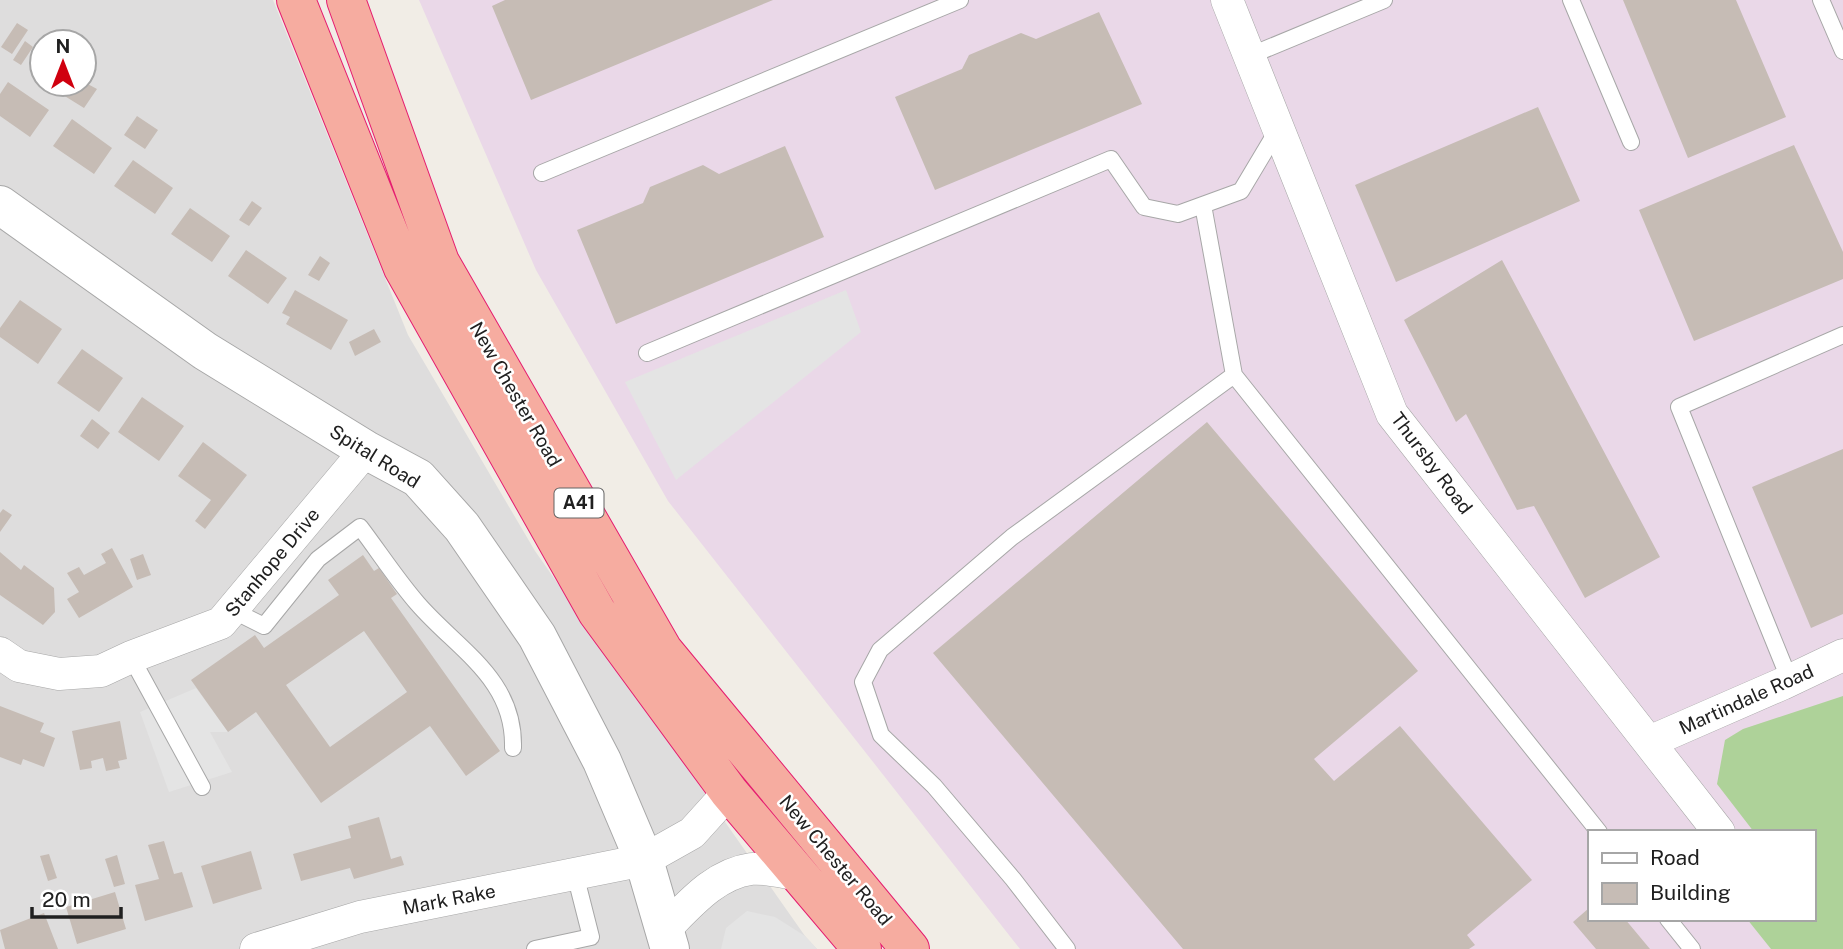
<svg xmlns="http://www.w3.org/2000/svg" width="1843" height="949" font-family="'Public Sans',sans-serif">
	<style>
		.residential { fill: #dedddd; fill-rule: evenodd }
		.industrial { fill: #ead8e8; fill-rule: evenodd }
		.forest { fill: #aed299 }
		.parking { fill: #e4e4e4 }
		.building { fill: #c6bcb5; fill-rule: evenodd }
		.lines { fill: none; stroke-linecap: round; stroke-linejoin: round }
		.service-casing { stroke: #a7a7a7; stroke-width: 18 }
		.minor-casing { stroke: #a7a7a7; stroke-width: 33 }
		.tertiary-casing { stroke: #a7a7a7; stroke-width: 40 }
		.trunk-casing { stroke: #e51d70; stroke-width: 40 }
		.service { stroke: #fff; stroke-width: 16 }
		.minor { stroke: #fff; stroke-width: 32 }
		.tertiary { stroke: #fff; stroke-width: 38 }
		.trunk { stroke: #f6aca0; stroke-width: 38 }
		.labels { text-anchor: middle; stroke-width: 5; stroke-linejoin: round; paint-order: stroke }
		.shield { fill: #fff; stroke: #636363; stroke-width: 2 }
		.shield-label { font-size: 18px; font-weight: bold; fill: #202020 }
		.street-label { font-size: 19px; fill: #202020; stroke: #fff }
	</style>
	<rect width="100%" height="100%" fill="#f1ede6"/>
	<path class="residential" d="M0 0H273L408 335 535 551 805 936 817 949H0ZM42 42H84V84H42Z"/>
	<path class="industrial" d="M419 0H1843V949H1020L668 501 536 270ZM1589 832H1813V919H1589Z"/>
	<path class="forest" d="M1843 696V949H1771L1747 919H1813V832H1754L1717 784 1725 740 1743 729Z"/>
	<path class="parking" d="M846 290 861 332 676 480 625 382Z
		M196 688 228 732H210L232 772 169 792 140 712Z
		M747 911 775 917 805 936 817 949H721L726 928Z"/>
	<path class="building" d="M505 0H773L531 100 492 6Z
		M1623 0H1736L1786 117 1688 158Z
		M1099 12 1142 104 935 190 895 97 962 69 969 55 1021 33 1036 39Z
		M17 23 28 30 12 54 1 47Z
		M25 41 33 47 21 65 13 60Z
		M8 82 49 110 30 137 0 116V94Z
		M84 82 97 89 84 108 63 95 70 84H84Z
		M1538 107 1580 201 1396 282 1355 185Z
		M137 116 158 130 145 149 124 135Z
		M72 119 112 148 94 174 53 146Z
		M1794 145 1843 252V279L1694 341 1639 210Z
		M785 146 824 237 616 324 577 230 643 203 650 187 703 165 719 174Z
		M133 160 173 188 155 214 114 186Z
		M252 201 262 208 249 226 239 220Z
		M190 208 230 236 212 262 171 234Z
		M246 250 287 278 268 304 228 276Z
		M320 256 330 263 319 281 308 275Z
		M1502 260 1660 557 1585 598 1534 506 1517 510 1466 414 1456 422 1404 320Z
		M295 290 348 320 331 350 286 324 290 317 282 313Z
		M20 300 62 329 38 364 0 337V328Z
		M374 329 381 342 355 356 349 342Z
		M82 349 123 378 99 412 57 383Z
		M142 397 184 426 159 461 118 432Z
		M92 419 110 433 98 449 80 436Z
		M1207 422 1418 671 1314 759 1334 781 1400 726 1532 880 1467 935 1475 945 1469 949H1183L933 653Z
		M203 442 247 475 205 529 195 521 211 500 178 476Z
		M1843 449V614L1811 628 1752 487Z
		M3 509 12 515 0 532V513Z
		M112 548 133 587 79 618 67 599 79 592 67 573 79 567 84 575 106 563 101 554Z
		M0 552 21 570 24 565 54 588 55 612 43 625 0 595Z
		M143 554 151 575 137 580 130 559Z
		M363 555 374 571 379 568 397 594 391 598 500 751 466 776 430 726 321 803 256 712 228 732 191 680 255 635 264 648 339 595 328 580ZM364 631 407 692 330 747 286 685Z
		M0 706 44 723 40 732 55 738 44 767 23 759 21 765 0 757Z
		M120 721 127 759 118 761 120 768 106 771 103 758 91 761 92 768 80 770 72 731Z
		M379 817 391 859 401 856 404 865 354 879 350 868 301 881 293 854 351 838 348 826Z
		M164 841 174 874 182 872 193 907 145 921 135 885 159 879 148 845Z
		M251 851 262 889 213 904 201 866Z
		M49 854 57 878 48 881 40 856Z
		M117 855 125 884 114 887 105 859Z
		M115 892 126 929 77 944 66 907Z
		M1589 908V919H1625L1650 949H1596L1573 922Z
		M44 913 58 949H5L0 930Z"/>
	<g class="lines">
		<defs>
			<path id="service" d="M1571 0 1631 142
				M1821 0 1843 51
				M1249 56 1384 0
				M542 173 960 0
				M1203 205 1234 375 1599 832
				M647 353 1111 159 1144 207 1178 214 1241 191 1278 129
				M232 610 264 626 318 559 360 527C379 552 397 580 418 604 458 650 515 679 513 748
				M131 657 202 787
				M1790 681 1679 407 1843 335
				M1668 919 1692 949
				M535 949 591 937 575 874
				M1067 949 1013 879 934 786 881 735 863 682 880 650 1012 537 1234 375"/>
			<path id="minor" d="M1227 0 1392 414 1719 832
				M0 653 19 666 59 674 101 671 131 657 221 623 366 450
				M1649 742 1782 684 1843 655
				M665 929C690 904 715 874 751 869 766 867 786 873 801 875
				M256 949 360 917 644 860 692 833 729 792"/>
			<path id="tertiary" d="M0 205 205 351 366 450 418 478 462 527 537 636 602 761 644 860 670 949"/>
			<path id="trunk" d="M296 0 403 268 597 612 729 792 862 949
				M346 0 440 262 663 650 910 949"/>
		</defs>
		<use href="#service" class="service-casing"/>
		<use href="#minor" class="minor-casing"/>
		<use href="#tertiary" class="tertiary-casing"/>
		<use href="#trunk" class="trunk-casing"/>
		<use href="#service" class="service"/>
		<use href="#minor" class="minor"/>
		<use href="#tertiary" class="tertiary"/>
		<use href="#trunk" class="trunk"/>
	</g>
	<g class="labels">
		<rect class="shield" x="554.5" y="488.5" width="49" height="29" rx="5"/>
		<g class="shield-label">
			<text x="579" y="509">A41</text>
		</g>
		<g class="street-label">
			<text transform="translate(516 394) rotate(60)" y="7">New Chester Road</text>
			<text transform="translate(375 456) rotate(32)" y="7">Spital Road</text>
			<text transform="translate(1432 463) rotate(53)" y="7">Thursby Road</text>
			<text transform="translate(272 562) rotate(-50)" y="7">Stanhope Drive</text>
			<text transform="translate(1746 699) rotate(-24)" y="7">Martindale Road</text>
			<text transform="translate(836 860) rotate(50)" y="7">New Chester Road</text>
			<text transform="translate(449 899) rotate(-11)" y="7">Mark Rake</text>
		</g>
	</g>
	<rect x="1588" y="830" width="228" height="91" fill="#ffffff" stroke="#a6a6a6" stroke-width="2"/>
	<rect x="1602" y="853" width="35" height="10" fill="#ffffff" stroke="#a6a6a6" stroke-width="2"/>
	<text x="1650" y="865" font-size="21" fill="#202020">Road</text>
	<rect x="1602" y="883" width="35" height="21" fill="#c6bcb5" stroke="#a6a6a6" stroke-width="2"/>
	<text x="1650" y="900" font-size="21" fill="#202020">Building</text>
	<g transform="translate(63 63)"><circle r="33" fill="#ffffff" stroke="#a6a6a6" stroke-width="2"/>
	<path d="M0-5L12 26L0 18L-12 26Z" fill="#d0000f"/>
	<text y="-10" font-size="19" font-weight="bold" text-anchor="middle" fill="#202020">N</text>
	</g>
	<path d="M32 907v10h89v-10" fill="none" stroke="#202020" stroke-width="3.5"/>
	<text x="42" y="907" font-size="21" fill="#202020" stroke="#ffffff" stroke-width="5" paint-order="stroke">20 m</text>
</svg>
